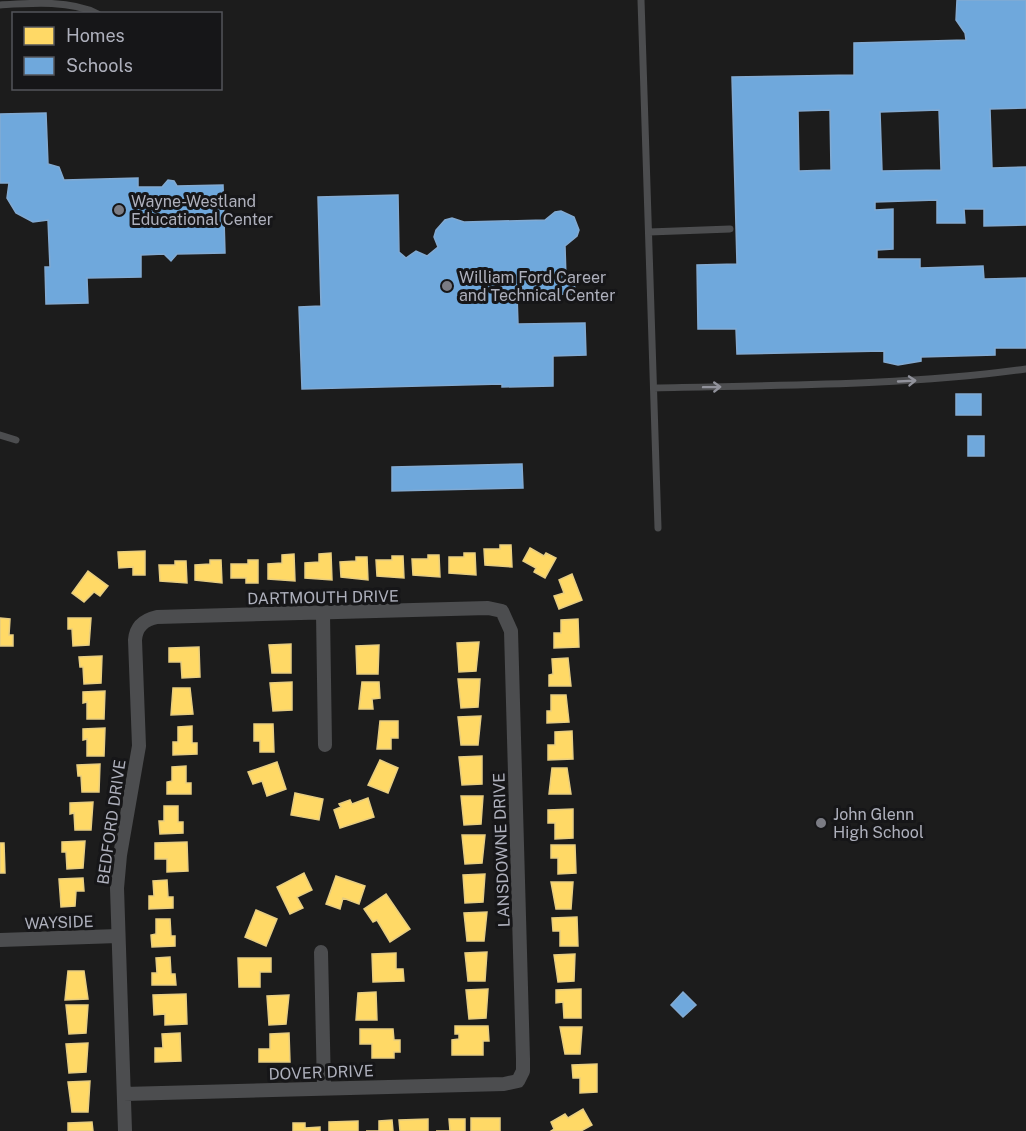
<svg xmlns="http://www.w3.org/2000/svg" width="1026" height="1131" font-family="'Public Sans',sans-serif">
	<style>
		.homes { fill: #ffd966; stroke: #e7cd80; stroke-width: 1.5 }
		.schools { fill: #6fa8dc; stroke: #82aad2; stroke-width: 1.5; fill-rule: evenodd }
		.lines { fill: none; stroke-linecap: round; stroke-linejoin: round }
		.service { stroke: #4c4d4f; stroke-width: 7 }
		.minor { stroke: #4c4d4f; stroke-width: 14 }
		.oneway { stroke: #91929b }
		.poi-dot { fill: #7b7c84; stroke: #161618; stroke-width: 2 }
		.labels { text-anchor: middle; stroke-width: 6; stroke-linejoin: round; paint-order: stroke }
		.poi-label { font-size: 16px; fill: #aeb0bc; stroke: #161618; text-anchor: start }
		.street-label { font-size: 16px; fill: #aeb0bc; stroke: #161618 }
	</style>
	<rect width="100%" height="100%" fill="#1c1c1c"/>
	<path class="homes" d="M500 545H511L512 567 485 565 484 549H500Z
		M530 548 544 556 546 553 556 558 545 578 534 572 536 568 523 561Z
		M145 551V575H133V567L119 568 118 552Z
		M331 553 332 580 305 578V563L319 562V554Z
		M464 553H475L476 575 449 573V557H464Z
		M294 554 295 581 268 579V564L282 563V555Z
		M428 555H439L440 577 413 575 412 559H428Z
		M392 556H403L404 578 377 576 376 560H392Z
		M356 557H367L368 580 341 577 340 562 356 561Z
		M210 560H221L222 583 195 580V565L210 564Z
		M248 560H258V583H246V578H231V564H248Z
		M175 561H186L187 583 160 581 159 565H175Z
		M88 571 108 586 100 596 94 592 84 602 72 593Z
		M572 574 582 600 559 609 554 596 564 593 559 580Z
		M0 618 10 619 9 635H13V646H0Z
		M68 618H91L89 645 73 646 72 629H68Z
		M578 619 579 647 554 648V633H561V620Z
		M479 642 476 671 459 672 457 643Z
		M291 644V673H272L269 645Z
		M379 645 378 674H357L356 646Z
		M199 647 200 677 182 678 181 662H169V648Z
		M102 656 101 683 84 684 83 667H80L79 657Z
		M568 658 571 686H549V675L553 674 552 659Z
		M458 679H480L478 707 461 708Z
		M292 682V710L273 711 270 683Z
		M362 682H379L380 698 372 699 373 709H359Z
		M173 688H190L193 714 171 715Z
		M105 691 104 719H87V702L83 703V692Z
		M551 695H566L569 722 547 723V711H551Z
		M481 716 478 745H461L458 717Z
		M380 721H398V738H391V749H377Z
		M254 724H273L274 752H260V741H254Z
		M192 726V743H197V754L173 755V742H178V727Z
		M105 728 104 756H87V739L83 740V729Z
		M572 731 573 759 548 760V745H555V732Z
		M482 756V784L462 785 459 757Z
		M380 760 398 768 388 793 368 785Z
		M277 762 286 789 267 796 262 781 253 784 248 772Z
		M100 764 99 792H82L81 776H78L77 765Z
		M186 766V783H191V794H167V782L172 781V767Z
		M552 768H567L571 794H549Z
		M295 793 323 799 319 820 291 815Z
		M461 796H483L481 824 464 825Z
		M368 798 374 817 340 828 334 810 341 807 339 804 350 800 352 804Z
		M93 802 91 830H75L74 813 70 814V803Z
		M164 806H178V822H183V833L160 834 159 821H164Z
		M573 809V838L555 839V823H548V810Z
		M462 835H485L482 863 465 864Z
		M85 841 83 868 67 869 66 852H62V842Z
		M187 842 188 871 167 872V859H155V843Z
		M0 843H4L5 873H0Z
		M551 845H575L576 873 558 874V858H551Z
		M304 873 312 890 297 897 303 908 290 914 277 887Z
		M485 874 483 902 465 903 463 875Z
		M336 876 365 886 359 904 343 898 340 909 326 904Z
		M83 878 84 891H76L75 906 61 907 59 879Z
		M167 880 168 897H173V908L149 909V896H154L153 881Z
		M551 882H573L571 909H556Z
		M386 894 410 929 390 942 377 920 373 922 364 909Z
		M256 910 277 919 266 946 245 937Z
		M487 912 484 941H467L464 913Z
		M577 917 578 946H560V931H553L552 918Z
		M156 919H170L171 936H175V946L152 947 151 935 156 934Z
		M487 952 485 981H468L465 953Z
		M396 953V969H403L404 981 373 982 372 954Z
		M575 954 574 981 558 982 554 955Z
		M170 957 171 974H175L176 985H152V973H157L156 958Z
		M238 958H271V972H260V987H239Z
		M68 971H84L88 999 65 1000Z
		M488 989 486 1018 469 1019 466 990Z
		M581 989V1018H564L563 1002 556 1003V990Z
		M376 992 377 1020H356L358 993Z
		M186 994 187 1024 165 1025V1014L154 1015 153 995Z
		M289 995 286 1024 269 1025 267 996Z
		M66 1005H88L86 1033 69 1034Z
		M455 1026H488L489 1041H483V1055H452V1040L459 1039V1034H455Z
		M560 1027H582L580 1054H565Z
		M360 1029H393L394 1040H400V1052H394V1058H372V1044H360Z
		M180 1033 181 1061 155 1062V1048H163L162 1034Z
		M289 1033 290 1062H259V1049H270V1034Z
		M88 1043 86 1072 69 1073 66 1044Z
		M597 1064V1092L580 1093V1078H573L572 1065Z
		M90 1081 88 1112H72L68 1082Z
		M583 1109 592 1125 581 1131H551L554 1129 551 1122 565 1114 568 1118Z
		M471 1118H500V1131H471Z
		M428 1119V1131H400L399 1120Z
		M449 1119H465V1131H436H450Z
		M392 1120 393 1131H366H379V1121Z
		M358 1121V1131H329V1122Z
		M92 1122 93 1131H68V1123Z
		M293 1123H305V1128L320 1127V1131H293Z"/>
	<path class="schools" d="M957 0H1026V108L990 109 992 168 1026 167V225L984 226V209H964L965 223H937V200L875 202V210L893 209V249L877 250V259H920V268L983 266 984 279 1026 278V348H995V355L921 357V361L898 365 884 362V351L737 354 736 329H698L697 265 737 264 732 77 854 75V43L966 40 965 33 956 20ZM830 110 831 170 799 171 798 111ZM939 110 941 170 882 171 880 112Z
		M46 113 48 164 59 167 64 180 138 178V187H162L168 180 174 181 177 186 223 185 225 253 177 254 171 261 164 254 141 255V277L87 278 88 303 46 304 45 267H50L48 220 33 222 16 213 7 198 9 183H0V114Z
		M398 195 399 252 406 258 416 251 427 256 438 247 434 237 436 230 445 220 452 218 464 222 545 220 555 212 561 211 574 217 579 230 577 236 565 246 566 278 574 277 575 294 517 295 518 324 585 323 586 355 553 356V386L502 387V384L302 389 299 307 321 306 318 197Z
		M956 394H981V415H956Z
		M968 436H984V456H968Z
		M522 464 523 488 392 491V467Z
		M683 992 696 1005 683 1017 671 1005Z"/>
	<g class="lines">
		<path class="service" d="M641 0 658 528
			M0 5C31 3 71 0 98 14
			M649 232 730 229
			M654 388C778 385 903 386 1026 369
			M0 435 16 440"/>
		<path class="minor" d="M323 613 325 745
			M0 940 118 936
			M321 952 324 1088
			M124 1094 504 1084 518 1081 523 1071V1059L511 631 502 611 488 608 157 617C144 620 136 626 135 640L139 746 120 855 117 888 125 1131"/>
	</g>
	<defs><path id="oneway-shaft" d="M-6 0H5M1.5-3L5.5 0L1.5 3" fill="none" stroke-width="1.6" stroke-linecap="round" stroke-linejoin="round" transform="scale(1.5)"/></defs>
	<g class="oneway">
		<use href="#oneway-shaft" transform="translate(907 381) rotate(-3)"/>
		<use href="#oneway-shaft" transform="translate(712 387) rotate(-1)"/>
	</g>
	<g class="poi-dot">
		<circle cx="119" cy="210" r="6"/>
		<circle cx="447" cy="286" r="6"/>
		<circle cx="821" cy="823" r="6"/>
	</g>
	<g class="labels">
		<g class="poi-label">
			<text x="131" y="207">Wayne-Westland<tspan x="131" dy="18">Educational Center</tspan></text>
			<text x="459" y="283">William Ford Career<tspan x="459" dy="18">and Technical Center</tspan></text>
			<text x="833" y="820">John Glenn<tspan x="833" dy="18">High School</tspan></text>
		</g>
		<g class="street-label">
			<text transform="translate(323 597) rotate(-1)" y="6">DARTMOUTH DRIVE</text>
			<text transform="translate(111 822) rotate(-82)" y="6">BEDFORD DRIVE</text>
			<text transform="translate(501 850) rotate(-92)" y="6">LANSDOWNE DRIVE</text>
			<text transform="translate(59 922) rotate(-2)" y="6">WAYSIDE</text>
			<text transform="translate(321 1072) rotate(-2)" y="6">DOVER DRIVE</text>
		</g>
	</g>
	<rect x="12" y="12" width="210" height="78" fill="#161618" stroke="#53545a" stroke-width="1.5"/>
	<rect x="24" y="27" width="30" height="18" fill="#ffd966" stroke="#53545a" stroke-width="1.5"/>
	<text x="66" y="42" font-size="18" fill="#aeb0bc">Homes</text>
	<rect x="24" y="57" width="30" height="18" fill="#6fa8dc" stroke="#53545a" stroke-width="1.5"/>
	<text x="66" y="72" font-size="18" fill="#aeb0bc">Schools</text>
</svg>
